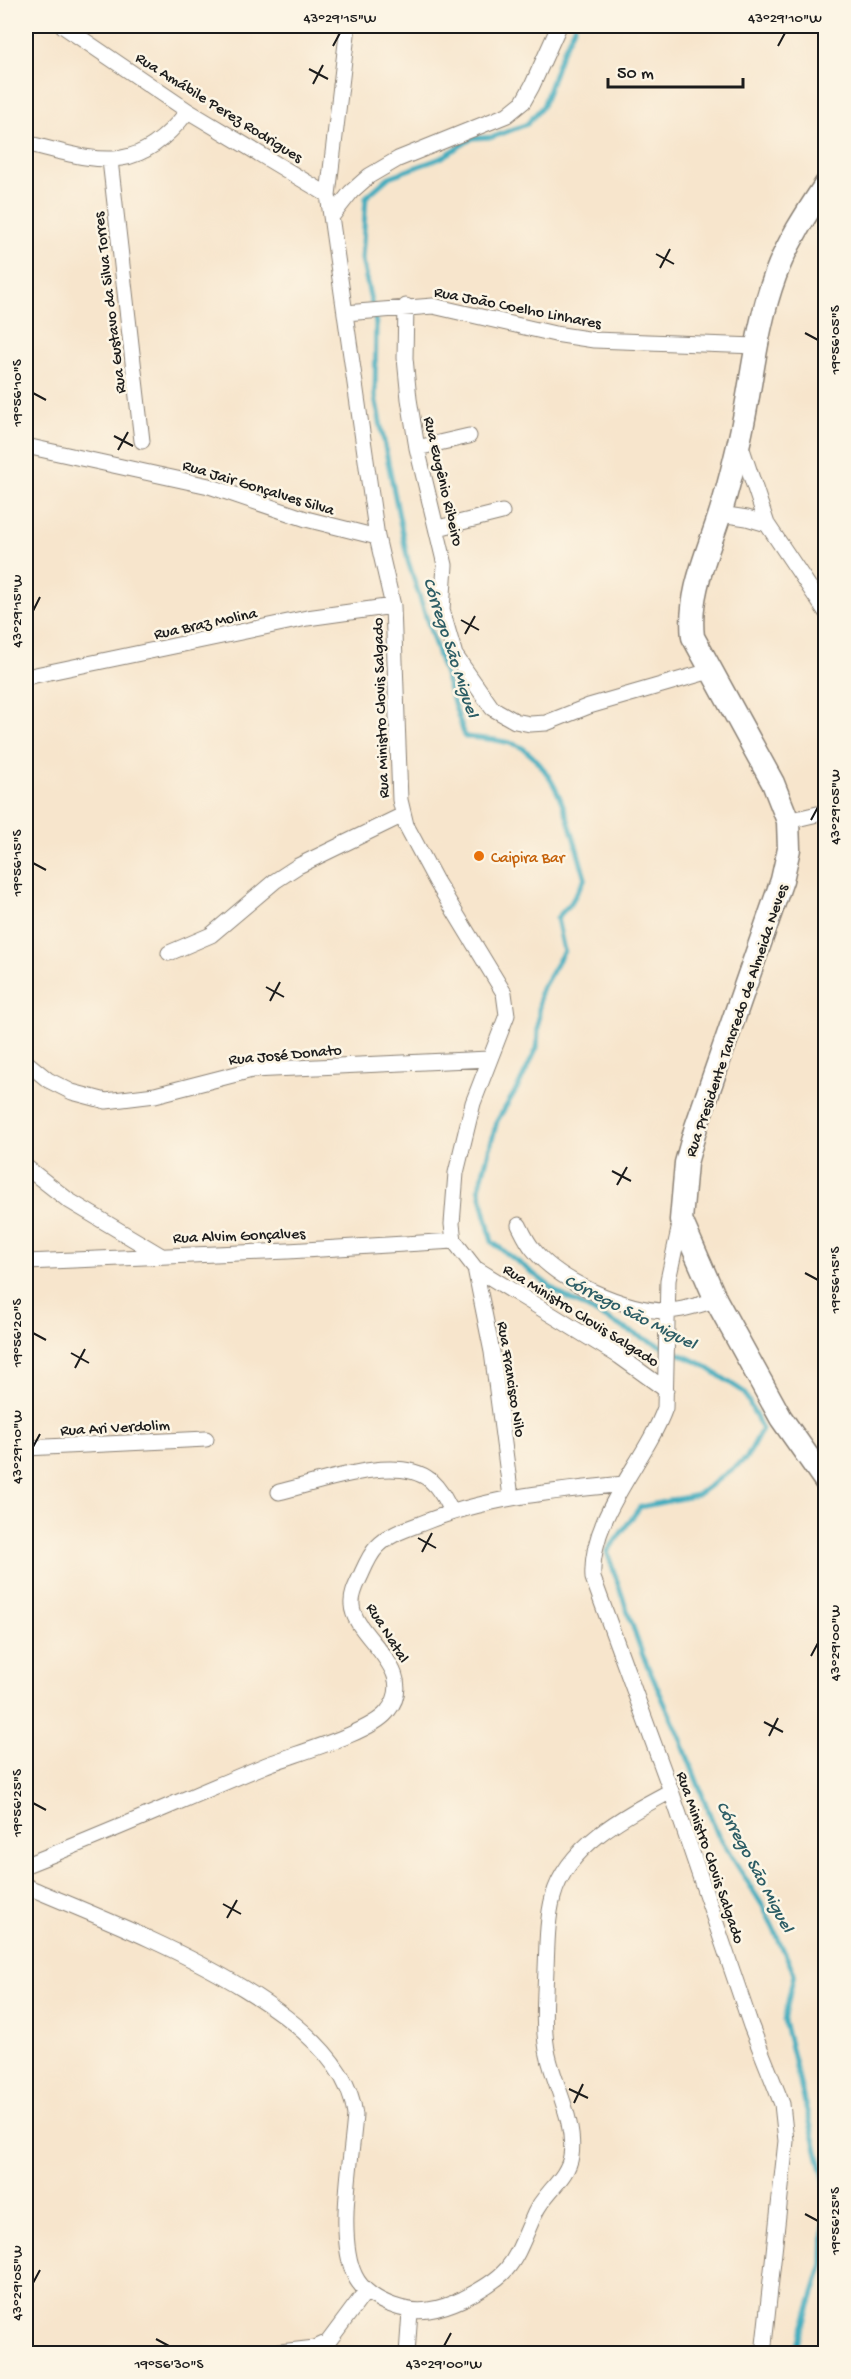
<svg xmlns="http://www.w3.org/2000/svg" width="851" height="2379" font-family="'Gochi Hand',sans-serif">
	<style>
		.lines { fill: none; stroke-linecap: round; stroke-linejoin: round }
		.stream { stroke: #3facbe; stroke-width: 5 }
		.street-casing { stroke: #8a8074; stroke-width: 17 }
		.secondary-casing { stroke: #8a8074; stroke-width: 25 }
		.street { stroke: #fff; stroke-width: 15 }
		.secondary { stroke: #fff; stroke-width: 22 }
		.ticks { fill: none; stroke: #1c1c1c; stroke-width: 2 }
		.food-dot { fill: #e8710a; stroke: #fcf5e5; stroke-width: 2 }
		.labels { text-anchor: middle; stroke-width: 5; stroke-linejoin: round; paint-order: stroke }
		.street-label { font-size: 16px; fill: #1c1c1c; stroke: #fcf5e5 }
		.food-label { font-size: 16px; fill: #c56008; stroke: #fcf5e5; text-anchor: start }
		.water-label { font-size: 18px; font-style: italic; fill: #2c5d65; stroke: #fcf5e5 }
		.neatline { fill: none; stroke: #1c1c1c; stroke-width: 2 }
		.ticks-label { font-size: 15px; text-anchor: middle; fill: #1c1c1c }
	</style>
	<rect width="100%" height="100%" fill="#fcf5e5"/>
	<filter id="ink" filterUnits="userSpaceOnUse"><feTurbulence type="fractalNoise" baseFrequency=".0167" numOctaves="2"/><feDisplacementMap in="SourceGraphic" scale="12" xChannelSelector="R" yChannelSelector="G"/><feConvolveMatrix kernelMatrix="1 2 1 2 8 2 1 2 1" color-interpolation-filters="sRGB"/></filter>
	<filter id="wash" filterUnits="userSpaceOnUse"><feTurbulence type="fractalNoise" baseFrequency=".008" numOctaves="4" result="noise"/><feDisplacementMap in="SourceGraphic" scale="24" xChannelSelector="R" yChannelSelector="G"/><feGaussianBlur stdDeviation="1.35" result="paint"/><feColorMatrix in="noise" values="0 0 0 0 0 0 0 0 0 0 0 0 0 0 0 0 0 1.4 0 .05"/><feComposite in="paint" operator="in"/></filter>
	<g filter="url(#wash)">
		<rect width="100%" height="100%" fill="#f7e5cc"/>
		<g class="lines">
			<path class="stream" d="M575 26 559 60 543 106 527 124 493 137 473 138 441 158 389 177 366 197 362 259 376 324 375 397 408 561 465 737C480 738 512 740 524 749 563 779 572 834 585 878L571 903 557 918 564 951 540 992 537 1048 519 1085 497 1121 479 1188 492 1242 560 1294 643 1338 700 1363 744 1392 762 1429 746 1459 697 1495 640 1507 607 1552 643 1656 679 1735 717 1833 764 1908 794 1973 784 2021 825 2182 823 2264 795 2354"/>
		</g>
	</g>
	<g filter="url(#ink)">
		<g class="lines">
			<defs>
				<path id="street" d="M63 26 188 111 328 195
					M348 26 328 195 377 537 393 606 400 800 406 825 436 881 504 993 507 1015 473 1103 456 1173 452 1224 454 1241 475 1268 619 1356 666 1390
					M26 143C99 161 135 178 188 111
					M110 160 142 441
					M332 216 351 192 369 176 398 159 507 115 523 102 532 86 559 26
					M406 306 405 358 409 399 417 448 445 565 442 610 455 655 492 708 515 721 530 724 546 723 589 706 710 671
					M345 313 433 306 555 334 594 340 756 346
					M740 443 767 524 826 612
					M26 446 209 486 306 519 377 537
					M417 448 469 436
					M720 514 747 518 767 524
					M438 528 502 512
					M26 677 307 618 393 606
					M788 821 826 812
					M169 953 211 935 275 881 298 866 403 815
					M26 1062 48 1080 72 1092 106 1101 155 1095 252 1070 489 1059
					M26 1167 68 1200 160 1255
					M681 1220 668 1280 665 1408C645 1463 589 1516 593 1578L671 1791 751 2026 782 2104 786 2141 763 2354
					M519 1225C523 1233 527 1242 533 1249 559 1282 625 1310 666 1311 682 1311 701 1304 716 1300
					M26 1262 288 1251 454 1241
					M475 1268 492 1352 511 1497
					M26 1448 206 1439
					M279 1492C318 1483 396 1453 430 1480 440 1489 445 1499 451 1511
					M26 1865C106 1834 184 1799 264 1766 293 1754 369 1734 387 1712 422 1670 353 1637 352 1605 351 1594 357 1584 361 1575 365 1566 370 1554 377 1547 388 1535 404 1530 420 1524 485 1497 554 1491 623 1484
					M26 1886C115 1925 343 2006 355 2115 352 2158 336 2237 355 2276 362 2291 379 2301 394 2306 418 2315 439 2310 463 2299 514 2273 513 2263 535 2213 544 2193 568 2178 571 2156 576 2123 555 2087 548 2055 542 2029 545 1996 546 1969 547 1945 547 1920 553 1897 567 1845 628 1814 671 1791
					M263 2354 315 2348 328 2342 366 2291
					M407 2354 410 2312"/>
				<path id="secondary" d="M826 184C806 214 787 243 775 276 755 330 752 387 739 442 733 467 727 493 719 517 706 557 688 595 693 637L773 783 788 821 789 849 782 880 696 1127 686 1163 681 1220 716 1300 781 1418 826 1482"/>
			</defs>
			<use href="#street" class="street-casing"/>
			<use href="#secondary" class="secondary-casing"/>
			<use href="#street" class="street"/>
			<use href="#secondary" class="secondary"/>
		</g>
	</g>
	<path class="ticks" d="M333 46 340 33M778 46 785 33M309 69 328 79M313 84 323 65M656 254 674 264M660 268 670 249M805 333 818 340M33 393 46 400M114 436 133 446M118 450 128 432M33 611 40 597M461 620 479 630M465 634 475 616M811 820 818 807M33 863 46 870M266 987 284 997M270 1001 280 982M612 1171 631 1181M617 1185 627 1167M805 1273 818 1280M33 1333 46 1340M71 1353 89 1363M75 1368 85 1349M33 1447 40 1434M418 1538 436 1548M422 1552 432 1533M811 1656 818 1643M764 1722 783 1732M769 1736 778 1718M33 1803 46 1810M223 1904 241 1914M227 1918 237 1900M569 2089 588 2098M574 2103 583 2084M805 2214 818 2221M33 2283 40 2270M156 2339 169 2346M444 2346 451 2333"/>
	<circle class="food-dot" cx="479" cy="856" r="6"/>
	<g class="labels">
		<g class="street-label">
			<text transform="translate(220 106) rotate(32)" y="6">Rua Amábile Perez Rodrigues</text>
			<text transform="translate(108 303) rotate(-97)" y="6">Rua Gustavo da Silva Torres</text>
			<text transform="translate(518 306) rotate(11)" y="6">Rua João Coelho Linhares</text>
			<text transform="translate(445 481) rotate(77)" y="6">Rua Eugênio Ribeiro</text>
			<text transform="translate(259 486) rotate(17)" y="6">Rua Jair Gonçalves Silva</text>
			<text transform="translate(205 622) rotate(-12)" y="6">Rua Braz Molina</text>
			<text transform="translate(379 708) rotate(-92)" y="6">Rua Ministro Clovis Salgado</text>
			<text transform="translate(735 1020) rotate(-71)" y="6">Rua Presidente Tancredo de Almeida Neves</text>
			<text transform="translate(285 1053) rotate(-5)" y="6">Rua José Donato</text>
			<text transform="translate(239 1234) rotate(-2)" y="6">Rua Alvim Gonçalves</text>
			<text transform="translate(582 1314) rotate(32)" y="6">Rua Ministro Clovis Salgado</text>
			<text transform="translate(513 1379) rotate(81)" y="6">Rua Francisco Nilo</text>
			<text transform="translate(115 1426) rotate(-3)" y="6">Rua Ari Verdolim</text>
			<text transform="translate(389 1632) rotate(58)" y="6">Rua Natal</text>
			<text transform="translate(712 1857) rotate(71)" y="6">Rua Ministro Clovis Salgado</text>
		</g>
		<g class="food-label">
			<text x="491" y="862">Caipira Bar</text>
		</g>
		<g class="water-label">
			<text transform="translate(452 647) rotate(72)" y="6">Córrego São Miguel</text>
			<text transform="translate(631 1311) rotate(27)" y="6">Córrego São Miguel</text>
			<text transform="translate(756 1866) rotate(62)" y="6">Córrego São Miguel</text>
		</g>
	</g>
	<rect width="851" height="2379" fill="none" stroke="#fcf5e5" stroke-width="66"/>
	<path d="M608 78v9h135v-9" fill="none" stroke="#1c1c1c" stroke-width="3"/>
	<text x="617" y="78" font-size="18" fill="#1c1c1c" stroke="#fcf5e5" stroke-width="4.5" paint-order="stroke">50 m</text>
	<rect x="33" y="33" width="785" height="2313" class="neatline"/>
	<g class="ticks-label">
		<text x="340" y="22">43°29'15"W</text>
		<text x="785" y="22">43°29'10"W</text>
		<text transform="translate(834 340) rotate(-90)" y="5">19°56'05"S</text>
		<text transform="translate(16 393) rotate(-90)" y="5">19°56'10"S</text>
		<text transform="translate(16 611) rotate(-90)" y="5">43°29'15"W</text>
		<text transform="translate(834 807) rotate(-90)" y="5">43°29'05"W</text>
		<text transform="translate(16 863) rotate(-90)" y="5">19°56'15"S</text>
		<text transform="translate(834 1280) rotate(-90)" y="5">19°56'15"S</text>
		<text transform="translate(16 1333) rotate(-90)" y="5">19°56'20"S</text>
		<text transform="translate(16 1447) rotate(-90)" y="5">43°29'10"W</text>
		<text transform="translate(834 1643) rotate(-90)" y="5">43°29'00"W</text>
		<text transform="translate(16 1803) rotate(-90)" y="5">19°56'25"S</text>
		<text transform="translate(834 2221) rotate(-90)" y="5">19°56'25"S</text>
		<text transform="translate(16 2283) rotate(-90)" y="5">43°29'05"W</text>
		<text x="169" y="2368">19°56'30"S</text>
		<text x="444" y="2368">43°29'00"W</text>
	</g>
</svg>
